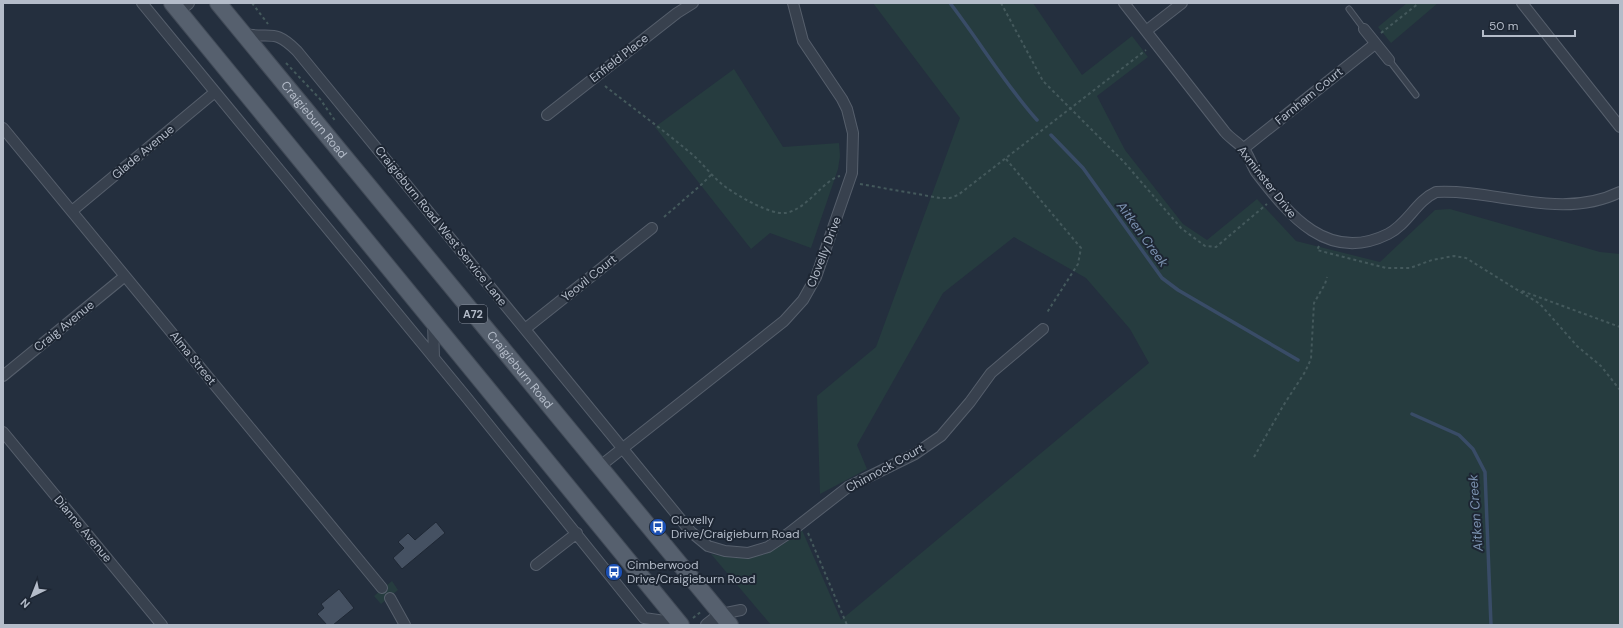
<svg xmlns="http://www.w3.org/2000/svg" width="1623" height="628" font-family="'DM Sans',sans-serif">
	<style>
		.green { fill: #263c3f }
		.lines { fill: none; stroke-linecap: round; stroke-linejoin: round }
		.stream { stroke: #394c67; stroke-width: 3.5 }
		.building { fill: #455162; stroke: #1f2835 }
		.service-casing { stroke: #565f6c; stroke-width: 7 }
		.minor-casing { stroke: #565f6c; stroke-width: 12 }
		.tertiary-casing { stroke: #565f6c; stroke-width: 14 }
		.primary-casing { stroke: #414a57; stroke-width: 18 }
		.path { stroke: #44595c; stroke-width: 2; stroke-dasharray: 3 3; stroke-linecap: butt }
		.service { stroke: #38414e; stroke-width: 5 }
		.minor { stroke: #38414e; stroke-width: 10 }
		.tertiary { stroke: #38414e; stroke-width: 12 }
		.primary { stroke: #56606e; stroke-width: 16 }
		.labels { text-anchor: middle; stroke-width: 4; stroke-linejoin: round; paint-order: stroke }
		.shield { fill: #1d2633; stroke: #878f9c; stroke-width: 1 }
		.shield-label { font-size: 11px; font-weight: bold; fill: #b4bcc9 }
		.street-label { font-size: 12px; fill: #b4bcc9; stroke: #1d2633 }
		.poi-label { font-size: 12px; fill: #b4bcc9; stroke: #1d2633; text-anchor: start }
		.water-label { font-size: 13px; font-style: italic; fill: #7c92b1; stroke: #1d2633 }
	</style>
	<rect width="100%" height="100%" fill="#242f3e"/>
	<path class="green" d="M873 3H1033L1082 75 1132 36 1148 57 1097 96 1125 150 1183 224 1207 240 1257 199 1296 241 1380 262 1435 210 1450 209 1600 252 1620 254V625H771L711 554C754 563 769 557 802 530L841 620 1149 363 1130 329 1086 278 1014 237 943 293 857 445 867 469 820 494 817 396 876 347 960 118Z
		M1407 3H1438L1391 43 1378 27Z
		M734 69 783 147 839 143 840 156 838 169 811 248 770 233 751 249 655 127Z
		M392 581 398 590 381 604 374 596Z"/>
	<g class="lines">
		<path class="stream" d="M950 3C980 42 1004 83 1037 120
			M1051 135 1083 168 1162 278 1178 290 1298 360
			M1412 414 1459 435 1473 449 1485 472 1491 625"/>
	</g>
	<path class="building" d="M436 522 445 533 402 569 393 558 404 548 398 542 408 533 415 540Z
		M339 589 354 608 333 625H327L317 614 324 608 321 604Z"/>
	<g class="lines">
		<defs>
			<path id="service" d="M1349 9 1364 29
				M1389 60 1416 95"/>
			<path id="minor" d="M142 3 467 398 644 618 679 623
				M1124 3 1225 132C1230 138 1237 142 1243 148 1249 155 1251 164 1256 172 1289 215 1328 264 1388 234 1408 224 1416 201 1436 192 1497 189 1561 221 1620 192
				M1522 3 1620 127
				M1364 29 1389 60
				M1146 31 1182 3
				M244 34C272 39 274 28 297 51L691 532 708 546 725 551 748 553 768 547 789 533 848 487 915 454 941 436 970 402 991 373 1043 329
				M547 115 677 13 693 3
				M3 128 382 588
				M1243 149 1375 44
				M72 211 215 92
				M433 322 434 358
				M525 329 652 228
				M3 376 125 276
				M3 432 162 625
				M599 467 784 321 803 300 816 277 852 173 853 133 847 109 842 99 803 41 793 3
				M536 565 577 533
				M390 598 405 625
				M721 614 741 610"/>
			<path id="tertiary" d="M178 11 188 3
				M707 625 721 614"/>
			<g id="primary">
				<path d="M172 3 681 625"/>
				<path id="s1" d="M218 3 730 625"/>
			</g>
		</defs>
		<use href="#service" class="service-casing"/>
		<use href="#minor" class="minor-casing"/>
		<use href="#tertiary" class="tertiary-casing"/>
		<use href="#primary" class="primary-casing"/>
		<path class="path" d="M252 3 268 24
			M1001 3 1043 81 1124 162 1181 228 1205 246 1216 247 1267 204
			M1381 33 1419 3
			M286 63 320 99 336 122
			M605 86C634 109 665 131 694 156 705 166 714 179 727 188 738 196 771 215 785 213 807 210 823 180 840 176
			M1006 159 1081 248 1078 264 1046 314
			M860 184 940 198H950L958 195 1146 50
			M664 217 702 184 712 174
			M1319 246 1317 250 1386 268H1410L1432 260 1454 256 1466 258 1540 304 1577 346 1601 366 1620 390
			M1522 291 1620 327
			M1254 457 1283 406 1305 372 1311 359 1314 303 1325 284 1327 277
			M808 533 847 625
			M693 618 702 611"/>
		<use href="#service" class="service"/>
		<use href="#minor" class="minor"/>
		<use href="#tertiary" class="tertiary"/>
		<use href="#primary" class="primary"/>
	</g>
	<defs>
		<symbol id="bus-disc" viewBox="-11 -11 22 22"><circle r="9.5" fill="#1a4fb4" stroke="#1d2633"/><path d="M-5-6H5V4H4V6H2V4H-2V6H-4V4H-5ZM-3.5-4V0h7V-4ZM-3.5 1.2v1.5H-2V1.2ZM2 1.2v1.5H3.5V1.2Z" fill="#fff"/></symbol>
	</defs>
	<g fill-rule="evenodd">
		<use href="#bus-disc" x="648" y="517" width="20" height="20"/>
		<use href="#bus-disc" x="604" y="562" width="20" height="20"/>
	</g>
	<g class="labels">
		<rect class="shield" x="459" y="305" width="28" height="18" rx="3"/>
		<g class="shield-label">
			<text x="473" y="318">A72</text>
		</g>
		<g class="street-label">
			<text transform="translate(619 58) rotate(-38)" y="4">Enfield Place</text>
			<text transform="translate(1309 96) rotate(-39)" y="4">Farnham Court</text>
			<text dy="4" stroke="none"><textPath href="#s1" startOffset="151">Craigieburn Road</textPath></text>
			<text transform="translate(143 152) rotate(-40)" y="4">Glade Avenue</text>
			<text transform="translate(1267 182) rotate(52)" y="4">Axminster Drive</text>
			<text transform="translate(441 226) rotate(51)" y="4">Craigieburn Road West Service Lane</text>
			<text transform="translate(824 252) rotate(-69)" y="4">Clovelly Drive</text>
			<text transform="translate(589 278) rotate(-39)" y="4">Yeovil Court</text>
			<text transform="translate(64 326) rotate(-39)" y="4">Craig Avenue</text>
			<text transform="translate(193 358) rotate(51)" y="4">Alma Street</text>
			<text dy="4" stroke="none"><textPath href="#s1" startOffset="475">Craigieburn Road</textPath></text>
			<text transform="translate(885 468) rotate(-29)" y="4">Chinnock Court</text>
			<text transform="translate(83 529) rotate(50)" y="4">Dianne Avenue</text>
		</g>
		<g class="poi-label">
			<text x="671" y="524">Clovelly<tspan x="671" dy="14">Drive/Craigieburn Road</tspan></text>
			<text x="627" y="569">Cimberwood<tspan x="627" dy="14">Drive/Craigieburn Road</tspan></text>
		</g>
		<g class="water-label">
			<text transform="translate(1143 234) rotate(54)" y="5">Aitken Creek</text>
			<text transform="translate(1475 513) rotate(-94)" y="5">Aitken Creek</text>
		</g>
	</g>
	<rect width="1623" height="628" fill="none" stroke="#b4bcc9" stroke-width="8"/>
	<g transform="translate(32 596) rotate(223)" stroke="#1d2633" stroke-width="3" paint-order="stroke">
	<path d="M0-3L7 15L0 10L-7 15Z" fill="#b4bcc9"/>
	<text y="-6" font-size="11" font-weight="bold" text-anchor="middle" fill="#b4bcc9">N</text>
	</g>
	<path d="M1483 30v6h92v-6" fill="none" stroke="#b4bcc9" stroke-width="2"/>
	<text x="1489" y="30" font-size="12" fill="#b4bcc9" stroke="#1d2633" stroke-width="3" paint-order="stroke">50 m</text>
</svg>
